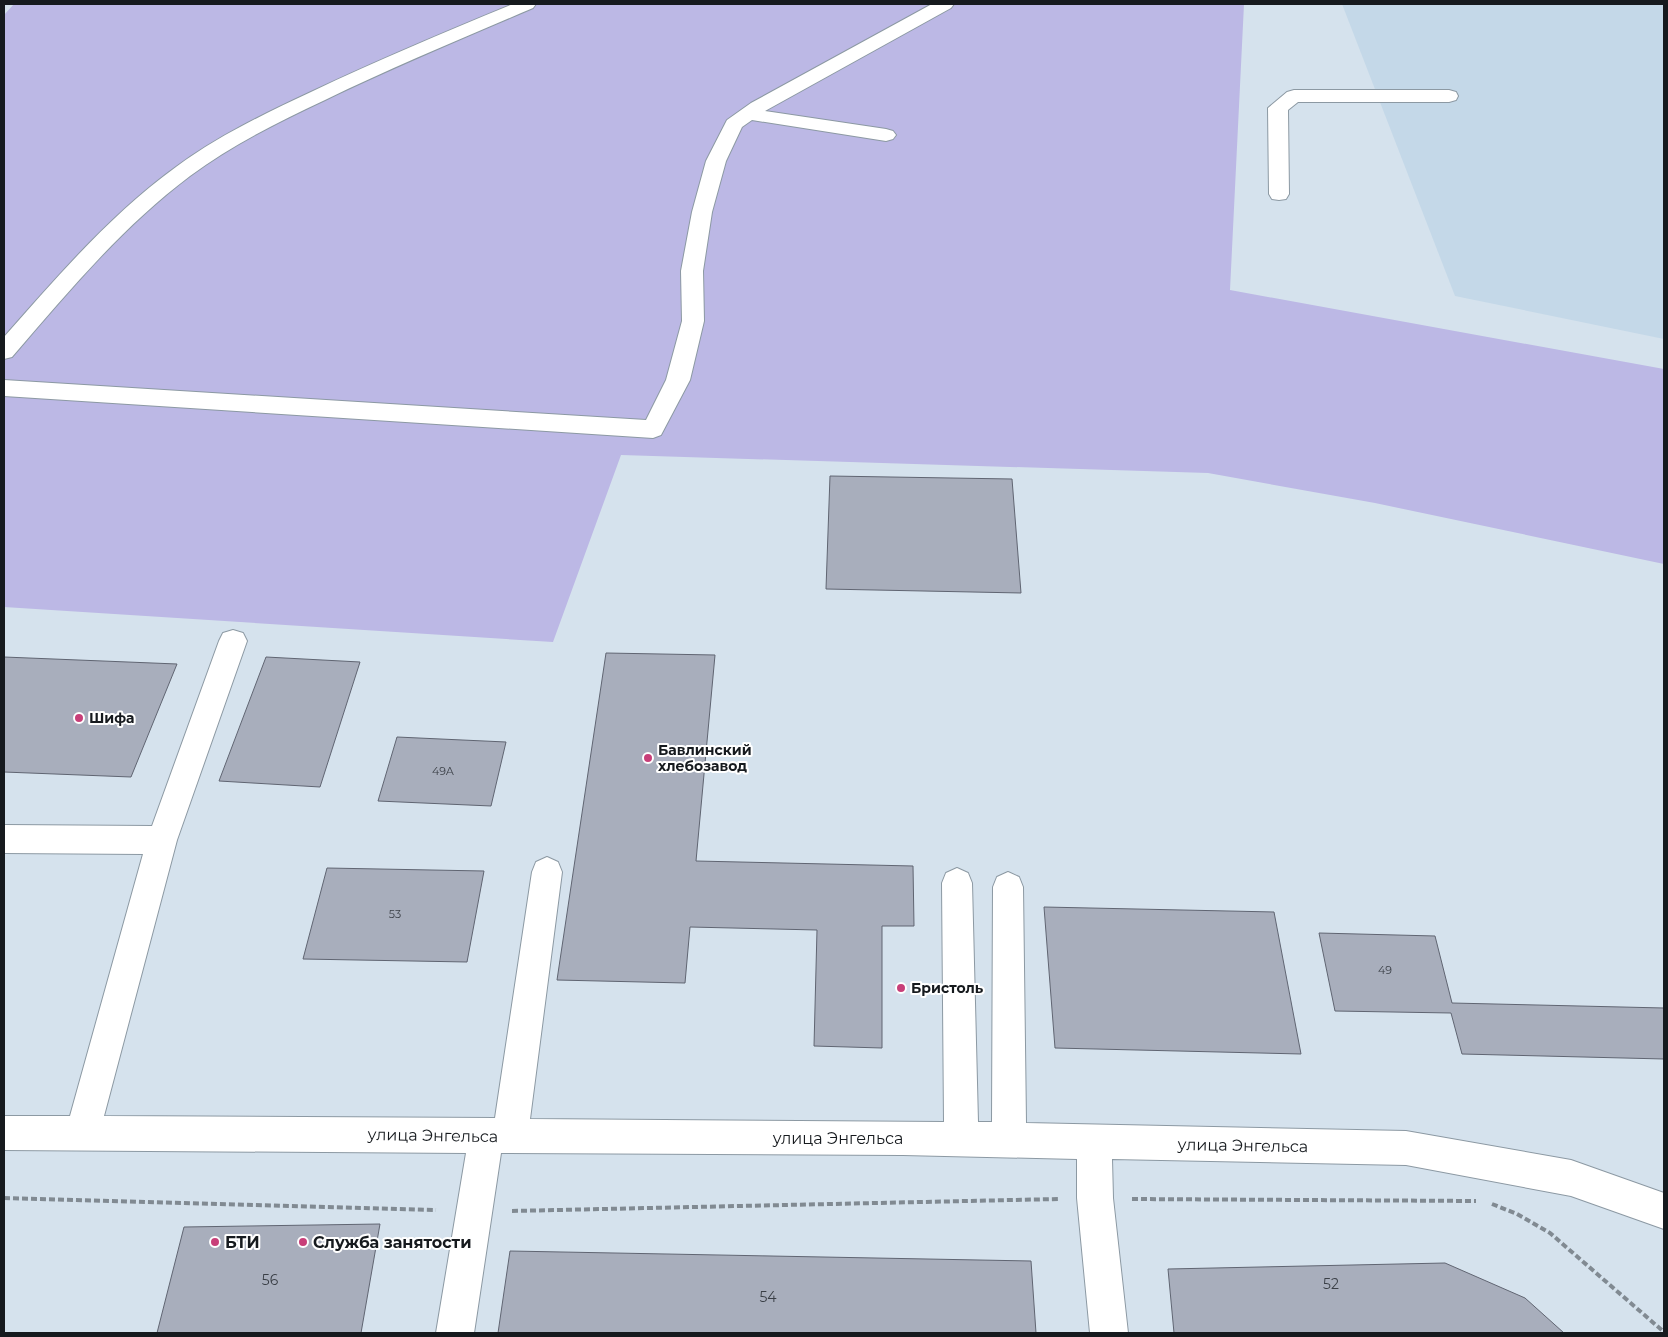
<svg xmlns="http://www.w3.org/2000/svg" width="1668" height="1337" font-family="Montserrat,sans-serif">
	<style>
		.built { fill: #c4d8e8 }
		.green { fill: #bcb8e5 }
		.building { fill: #a8aebc; stroke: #606572 }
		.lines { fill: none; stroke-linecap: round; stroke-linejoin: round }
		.minor-casing { stroke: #8c99a3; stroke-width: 2 }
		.path { stroke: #818a92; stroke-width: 4; stroke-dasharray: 6 3; stroke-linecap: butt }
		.minor { fill: #fff; fill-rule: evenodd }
		.poi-dot { fill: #c83f79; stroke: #fff; stroke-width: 2 }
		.labels { text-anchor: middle; stroke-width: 4; stroke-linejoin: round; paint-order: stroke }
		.number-label { font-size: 11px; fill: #3a3f46 }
		.poi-label { font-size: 14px; font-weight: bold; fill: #161a1e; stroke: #fff; text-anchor: start }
		.near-number-label { font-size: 14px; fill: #3a3f46 }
		.near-street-label { font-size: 16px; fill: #161a1e; stroke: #fff }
		.near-poi-label { font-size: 16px; font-weight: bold; fill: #161a1e; stroke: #fff; text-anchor: start }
	</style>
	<rect width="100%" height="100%" fill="#d5e2ed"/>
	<path class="built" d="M1342 4H1664V339L1455 296Z"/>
	<path class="green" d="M14 4H1244L1230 290 1664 369V564L1375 503 1208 473 621 455 553 642 4 607V15Z"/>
	<path class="building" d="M830 476 1012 479 1021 593 826 589Z
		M606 653 715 655 696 861 913 866 914 926H882V1048L814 1046 817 930 690 927 685 983 557 980Z
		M4 657 177 664 131 777 4 772Z
		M266 657 360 662 320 787 219 781Z
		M397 737 506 742 491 806 378 801Z
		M327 868 484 871 467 962 303 959Z
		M1044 907 1274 912 1301 1054 1055 1048Z
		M1319 933 1435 936 1452 1003 1664 1008V1059L1462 1054 1451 1013 1335 1011Z
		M380 1224 361 1333H157L184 1227Z
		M510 1251 1031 1261 1036 1333H498Z
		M1445 1263 1525 1298 1564 1333H1174L1168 1269Z"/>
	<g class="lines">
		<defs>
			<path id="minor" d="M513 4H536L533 8C463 38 393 67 325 100 278 122 232 145 190 176 122 227 67 293 12 357L4 359V337C57 277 111 214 176 167 218 136 264 114 311 92 378 60 445 32 513 4Z
				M932 4H954L951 8 765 111 886 129 893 131 896 135 893 139 886 141 752 120 742 127 726 161 712 212 703 271 704 321 690 380 661 435 653 438 4 396V380L646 420 666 380 682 321 681 271 692 212 706 161 727 120 751 103Z
				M1294 90H1449L1456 92 1458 96 1456 100 1449 102H1298L1288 110 1289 194 1286 199 1279 200 1272 199 1269 194 1268 108 1287 92Z
				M233 630 243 633 247 641 177 840 104 1116 495 1118 532 872 536 862 547 857 558 862 562 872 530 1119 944 1122 942 883 946 873 957 868 968 873 972 883 978 1122H992L993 887 997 877 1008 872 1019 877 1023 887 1026 1123 1406 1131 1571 1160 1664 1193V1229L1571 1196 1406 1165 1112 1159 1113 1198 1128 1333H1090L1077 1198V1159L903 1155 501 1153 474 1333H436L466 1153 4 1150V1116H70L143 854 4 853V825L152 826 219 641 223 633Z"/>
		</defs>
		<use href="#minor" class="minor-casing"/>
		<path class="path" d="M4 1198 436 1210
			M1132 1199 1476 1201
			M1492 1204 1517 1214 1550 1233 1664 1332
			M512 1211 1058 1199"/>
		<use href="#minor" class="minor"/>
	</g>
	<g class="poi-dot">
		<circle cx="79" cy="718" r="5"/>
		<circle cx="648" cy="758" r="5"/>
		<circle cx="901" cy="988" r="5"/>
		<circle cx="215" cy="1242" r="5"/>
		<circle cx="303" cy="1242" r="5"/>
	</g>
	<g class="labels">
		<g class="number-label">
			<text x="443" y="775">49А</text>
			<text x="395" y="918">53</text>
			<text x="1385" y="974">49</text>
		</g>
		<g class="poi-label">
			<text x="89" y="723">Шифа</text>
			<text x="658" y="755">Бавлинский<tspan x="658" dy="16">хлебозавод</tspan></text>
			<text x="911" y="993">Бристоль</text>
		</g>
		<g class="near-number-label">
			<text x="270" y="1285">56</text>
			<text x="1331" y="1289">52</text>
			<text x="768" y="1302">54</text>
		</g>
		<g class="near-street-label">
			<text transform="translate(433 1135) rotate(1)" y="6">улица Энгельса</text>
			<text x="838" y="1144">улица Энгельса</text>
			<text transform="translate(1243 1145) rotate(1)" y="6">улица Энгельса</text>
		</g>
		<g class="near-poi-label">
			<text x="225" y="1248">БТИ</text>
			<text x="313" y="1248">Служба занятости</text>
		</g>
	</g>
	<rect width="1668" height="1337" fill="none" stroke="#161a1e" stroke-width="10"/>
</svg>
